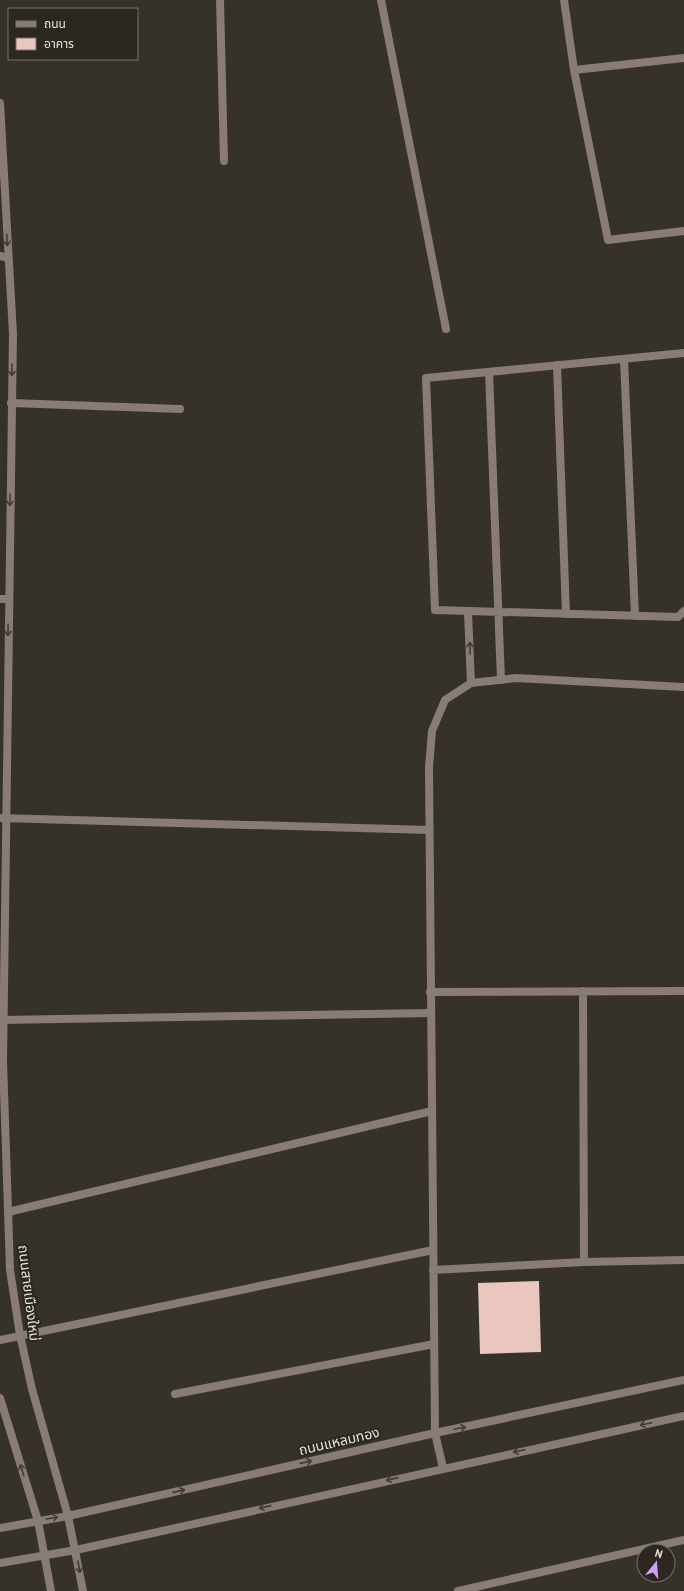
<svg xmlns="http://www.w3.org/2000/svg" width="684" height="1591" font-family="'PT Sans','Noto Sans Thai',sans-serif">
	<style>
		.building { fill: #e9c7be }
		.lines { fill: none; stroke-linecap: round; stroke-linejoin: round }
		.service { stroke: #897b77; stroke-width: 8 }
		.minor { stroke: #897b77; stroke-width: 8 }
		.tertiary { stroke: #897b77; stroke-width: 8 }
		.oneway { stroke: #433c36 }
		.labels { text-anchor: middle; stroke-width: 4; stroke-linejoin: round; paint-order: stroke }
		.street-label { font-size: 14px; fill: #e6e3df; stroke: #2c2721 }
	</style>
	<rect width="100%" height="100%" fill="#36312b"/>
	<path class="building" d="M539 1281 541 1352 480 1354 478 1283Z"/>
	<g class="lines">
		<path class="service" d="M684 353 426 378 435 610 678 617 684 611
			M624 359 635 616
			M557 365 566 614
			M489 372 501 680
			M11 403 180 409
			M468 612 471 683
			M583 991 584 1262
			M430 992 684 991
			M8 1212 432 1111
			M433 1270 584 1262 684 1260
			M175 1394 434 1344
			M443 1468 435 1433 429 768 432 731 445 700 471 683 516 678 684 687
			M458 1591 684 1540"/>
		<path class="minor" d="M220 0 224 161
			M381 0 446 329
			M564 0 574 70 608 240 684 231
			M574 70 684 58
			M0 256 8 258
			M0 599H8
			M0 818 429 830
			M0 1020 431 1013
			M0 1340 433 1250"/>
		<path class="tertiary" d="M0 103 13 334 3 1061 10 1270 20 1335 32 1389 68 1516 83 1591
			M0 1398 38 1521 51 1591
			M0 1528 68 1516 435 1433 684 1380
			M0 1563 76 1550 684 1416"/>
	</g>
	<defs><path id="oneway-shaft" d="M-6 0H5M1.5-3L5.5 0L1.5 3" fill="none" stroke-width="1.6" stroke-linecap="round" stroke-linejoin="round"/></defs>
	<g class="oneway">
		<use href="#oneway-shaft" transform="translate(7 240) rotate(87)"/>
		<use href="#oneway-shaft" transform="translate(12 370) rotate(91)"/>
		<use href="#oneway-shaft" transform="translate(10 500) rotate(91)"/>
		<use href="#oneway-shaft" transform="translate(8 630) rotate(91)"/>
		<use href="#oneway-shaft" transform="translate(470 648) rotate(-92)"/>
		<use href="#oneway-shaft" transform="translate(646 1424) rotate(168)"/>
		<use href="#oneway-shaft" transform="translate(460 1428) rotate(-12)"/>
		<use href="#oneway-shaft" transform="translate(519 1451) rotate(168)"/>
		<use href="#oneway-shaft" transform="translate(306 1462) rotate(-13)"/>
		<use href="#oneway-shaft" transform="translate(22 1470) rotate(-107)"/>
		<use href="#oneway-shaft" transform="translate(392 1479) rotate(167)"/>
		<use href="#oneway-shaft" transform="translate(179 1491) rotate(-13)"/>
		<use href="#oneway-shaft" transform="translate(265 1507) rotate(167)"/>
		<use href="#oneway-shaft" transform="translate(52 1518) rotate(-9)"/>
		<use href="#oneway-shaft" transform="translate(79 1567) rotate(80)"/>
	</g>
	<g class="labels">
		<g class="street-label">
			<text transform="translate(29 1293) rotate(83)" y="5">ถนนสายเมืองใหม่</text>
			<text transform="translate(339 1441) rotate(-13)" y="5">ถนนแหลมทอง</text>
		</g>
	</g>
	<rect x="8" y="8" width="130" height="52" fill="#2c2721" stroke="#76726d"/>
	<rect x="16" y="21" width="20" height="6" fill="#897b77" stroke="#76726d"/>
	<text x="44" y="28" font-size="12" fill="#e6e3df">ถนน</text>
	<rect x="16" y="38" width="20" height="12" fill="#e9c7be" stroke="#76726d"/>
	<text x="44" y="48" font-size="12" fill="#e6e3df">อาคาร</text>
	<g transform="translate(656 1563) rotate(17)"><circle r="19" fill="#2c2721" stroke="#76726d"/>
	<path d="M0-3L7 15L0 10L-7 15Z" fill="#d49cfc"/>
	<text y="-6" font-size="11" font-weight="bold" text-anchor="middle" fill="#e6e3df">N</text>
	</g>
</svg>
